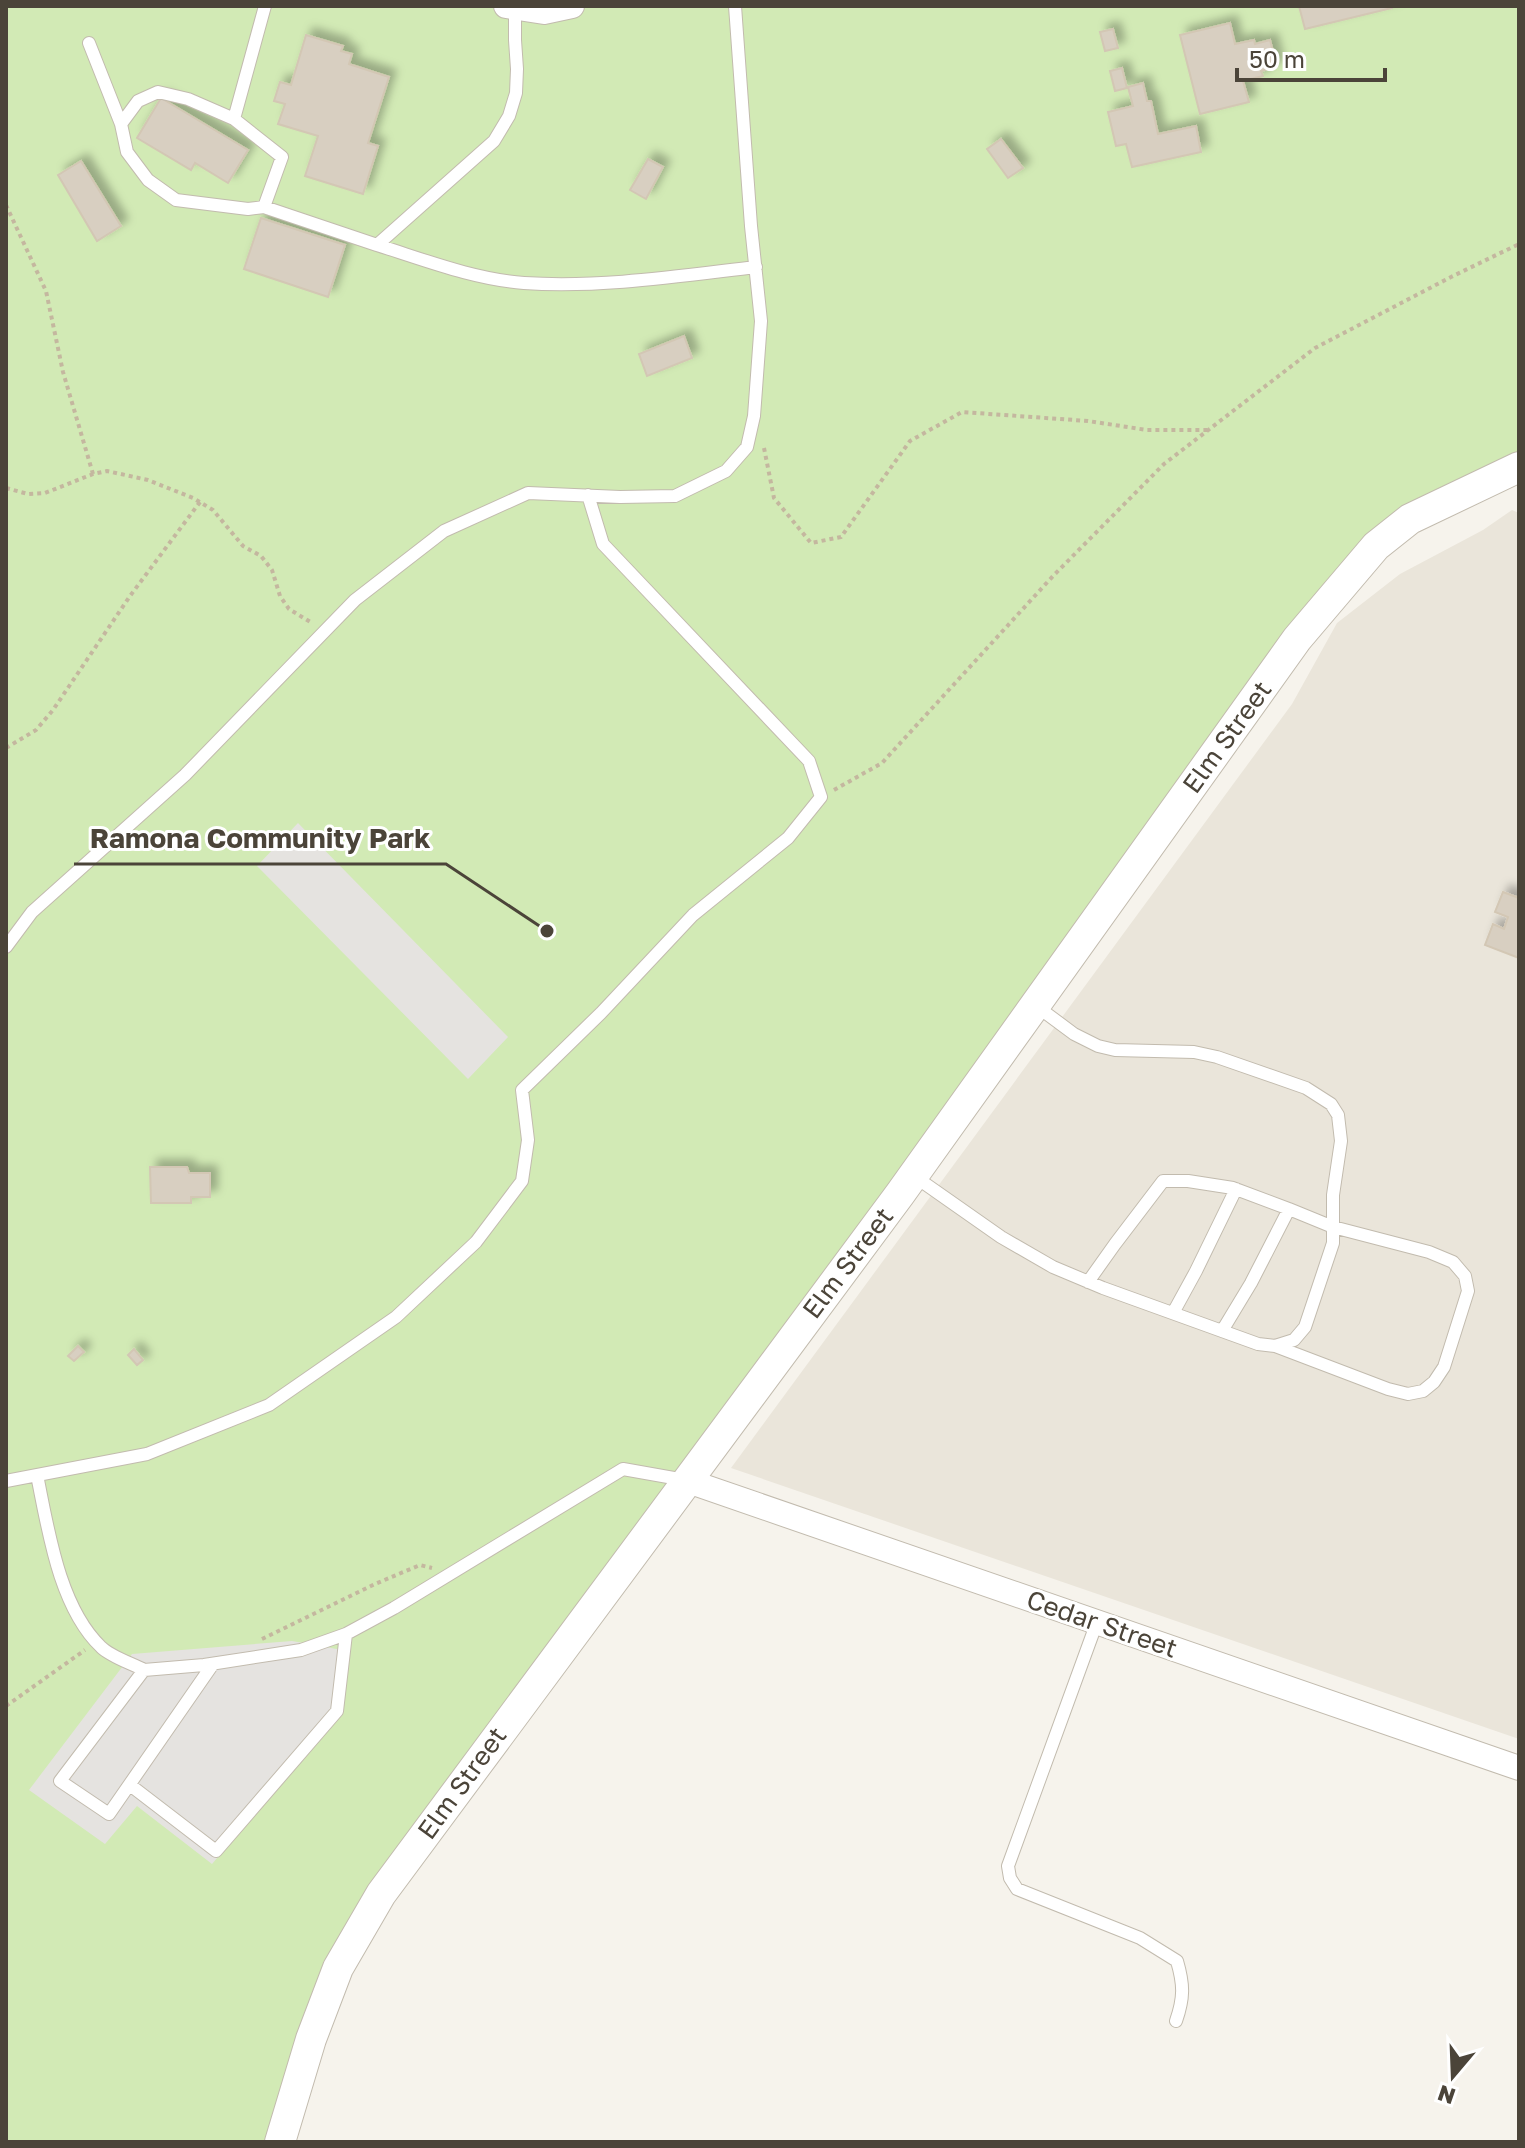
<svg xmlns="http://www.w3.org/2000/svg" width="1525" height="2148" font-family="'Golos Text',sans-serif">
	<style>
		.residential { fill: #eae5da }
		.green { fill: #d2eab5 }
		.parking { fill: #e5e3e0 }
		.building { fill: #d8cfc1; stroke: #d3c7b4; stroke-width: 2; filter: url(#shadow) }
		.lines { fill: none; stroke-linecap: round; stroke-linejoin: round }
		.service-casing { stroke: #c2bbae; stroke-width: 14 }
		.minor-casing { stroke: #c2bbae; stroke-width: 26 }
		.tertiary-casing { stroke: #c2bbae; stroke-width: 32 }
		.path { stroke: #c4b79f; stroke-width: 4; stroke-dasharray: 4 4; stroke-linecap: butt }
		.service { stroke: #fff; stroke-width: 12 }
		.minor { stroke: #fff; stroke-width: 24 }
		.tertiary { stroke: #fff; stroke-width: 30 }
		.labels { text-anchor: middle; stroke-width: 6; stroke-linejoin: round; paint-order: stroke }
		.street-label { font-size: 26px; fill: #4b4439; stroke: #fff }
		.leader { fill: none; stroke: #4b4439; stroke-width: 3 }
		.callout-dot { fill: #4b4439; stroke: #fff; stroke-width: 3 }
		.callout-label { font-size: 28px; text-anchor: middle; font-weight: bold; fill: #4b4439; stroke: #fff; stroke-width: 6; stroke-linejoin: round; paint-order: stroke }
	</style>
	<defs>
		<filter id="shadow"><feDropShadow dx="7" dy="-7" stdDeviation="4" flood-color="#0004"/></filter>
	</defs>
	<rect width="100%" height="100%" fill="#f6f3ec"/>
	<path class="residential" d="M1512 510 1519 513V1739L731 1468 1292 704 1337 623 1400 574 1483 530Z"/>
	<path class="green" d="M6 6H1519V465L1376 546 378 1898 280 2142H6Z"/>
	<path class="parking" d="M298 823 508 1037 468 1079 257 866Z
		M292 1641 348 1651 342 1711 212 1864 137 1806 105 1844 29 1790 132 1654Z"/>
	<path class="building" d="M1299 6H1392V8L1305 29Z
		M1230 23 1235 44 1254 40 1255 44 1270 40 1277 67 1261 71 1263 76 1243 81 1249 102 1200 114 1180 35Z
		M1113 29 1118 48 1105 51 1100 32Z
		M306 35 343 46 341 51 352 54 349 64 389 77 368 143 378 146 363 194 305 176 318 136 278 124 285 104 274 101 280 82 291 85Z
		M1122 68 1127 88 1115 91 1110 71Z
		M1143 83 1147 101H1151L1158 134 1196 126 1201 152 1132 167 1126 144 1116 146 1108 112 1133 106 1128 87Z
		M161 98 248 150 228 183 195 163 191 170 137 138Z
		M1001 139 1023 168 1008 178 987 149Z
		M648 159 663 167 646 199 630 190Z
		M81 161 121 226 97 241 58 175Z
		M261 218 345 245 328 297 244 269Z
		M684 336 692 358 647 376 639 354Z
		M1503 892 1519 898V958L1485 945 1493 924 1504 929 1508 917 1495 912Z
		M150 1167H187L189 1173H210V1197H191V1203H151Z
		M78 1346 84 1352 74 1361 68 1356Z
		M134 1349 143 1360 137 1365 128 1355Z"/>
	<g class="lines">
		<defs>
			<path id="service" d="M89 43 121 124
				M234 119 265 6
				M264 207 248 209 176 200 148 180 127 152 121 124 138 101 158 92 188 99 234 119 282 157 264 207 377 245 494 141 509 116 516 93 517 69 515 40V7
				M377 245C425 260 473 279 524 283 601 288 679 276 756 267
				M6 947 32 912 185 775 355 600 444 531 528 493 620 497 675 496 726 471 747 447 754 416 761 321 751 226 735 6
				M914 1176 1001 1237 1053 1267 1103 1288 1258 1344 1275 1346 1294 1340 1305 1327 1333 1243V1195L1341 1141 1338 1115 1331 1104 1306 1088 1217 1057 1194 1052 1115 1050 1098 1046 1074 1034 1035 1005
				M1088 1282 1115 1244 1163 1181H1188L1233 1188 1289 1209
				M1173 1313 1196 1271 1236 1189
				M1222 1331 1251 1283 1289 1209 1333 1227 1429 1252 1453 1262 1465 1276 1468 1291 1444 1367 1434 1382 1423 1391 1408 1394 1388 1389 1275 1346
				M37 1475C48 1529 59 1607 101 1647 111 1657 131 1663 144 1670
				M6 1481 147 1454 269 1405 396 1317 476 1242 522 1181 528 1140 522 1090 601 1013 693 915 788 838 821 797 809 761 603 544 588 495
				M1097 1622 1008 1866 1010 1878 1017 1889 1140 1938 1177 1961C1184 1985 1184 1998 1176 2021
				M213 1664 109 1814 60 1781 144 1670 204 1665 301 1650 346 1634 394 1608 623 1469 685 1480
				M130 1785 216 1851 337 1711 346 1634"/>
			<path id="minor" d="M506 6 544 12 572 6
				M685 1480 1519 1768"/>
			<path id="tertiary" d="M280 2142 311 2039 338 1968 381 1894 900 1194 1297 639 1376 546 1410 519 1519 467"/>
		</defs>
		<use href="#service" class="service-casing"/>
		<use href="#minor" class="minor-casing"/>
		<use href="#tertiary" class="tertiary-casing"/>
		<path class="path" d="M6 205 46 291 63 372 93 474
			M764 448 774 498 811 543 841 537 910 441 962 412 1088 421 1147 430H1207
			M6 488 28 494 45 493 93 474 107 471 148 480 193 498 213 510 243 546 261 556 272 570 280 596 289 609 312 623
			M6 748 36 730 53 710 130 596 200 502
			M834 790 882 763 1053 576 1164 464 1315 348 1451 277 1519 244
			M262 1639 375 1584 420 1565 432 1568
			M6 1706 85 1650"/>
		<use href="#service" class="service"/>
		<use href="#minor" class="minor"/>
		<use href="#tertiary" class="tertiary"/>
	</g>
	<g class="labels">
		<g class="street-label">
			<text transform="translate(1227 737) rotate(-54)" y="9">Elm Street</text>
			<text transform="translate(848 1263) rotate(-53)" y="9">Elm Street</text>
			<text transform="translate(1102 1624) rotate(19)" y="9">Cedar Street</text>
			<text transform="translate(462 1783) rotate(-54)" y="9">Elm Street</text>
		</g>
	</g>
	<path class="leader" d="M547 931L446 864H74"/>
	<circle class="callout-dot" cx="547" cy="931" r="8"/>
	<g class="callout-label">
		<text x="260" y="848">Ramona Community Park</text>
	</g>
	<rect width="1525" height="2148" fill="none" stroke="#4b4439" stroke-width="16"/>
	<g transform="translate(1453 2076) rotate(199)" stroke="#ffffff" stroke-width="6" paint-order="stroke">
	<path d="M0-6L14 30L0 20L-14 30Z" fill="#4b4439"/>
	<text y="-12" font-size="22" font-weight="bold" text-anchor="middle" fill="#4b4439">N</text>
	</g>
	<path d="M1237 68v12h148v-12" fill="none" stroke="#4b4439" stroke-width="4"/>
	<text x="1249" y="68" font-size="24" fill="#4b4439" stroke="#ffffff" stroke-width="6" paint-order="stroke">50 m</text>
</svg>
